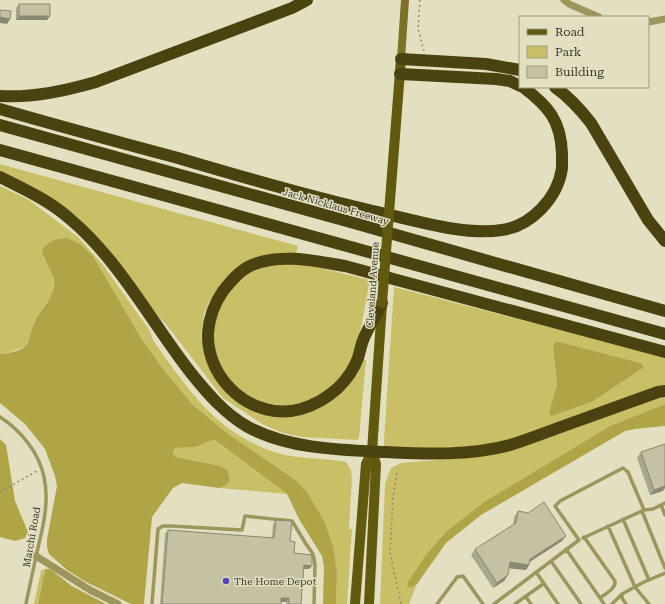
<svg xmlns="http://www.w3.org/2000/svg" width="665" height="604" font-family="'Roboto Serif',serif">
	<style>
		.green { fill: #c9bf67; fill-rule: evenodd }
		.forest { fill: #b0a546 }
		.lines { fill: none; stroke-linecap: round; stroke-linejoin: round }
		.path { stroke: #8d8b76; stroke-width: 1.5; stroke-dasharray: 2 3; stroke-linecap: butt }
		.service { stroke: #9d965c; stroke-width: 3.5 }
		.minor { stroke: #9d965c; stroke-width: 7 }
		.secondary { stroke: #7b7227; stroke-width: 8 }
		.primary { stroke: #61590e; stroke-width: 10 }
		.motorway { stroke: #4a430f; stroke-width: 12 }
		.primary-bridge { stroke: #61590e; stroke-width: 10 }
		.wall { fill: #a9a78d }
		.shaded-wall { fill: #8a8873 }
		.building { fill: #c5c2a4; stroke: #8a8873 }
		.poi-dot { fill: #5243bb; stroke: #e3e0c1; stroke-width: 1.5 }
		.labels { text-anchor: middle; stroke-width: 3; stroke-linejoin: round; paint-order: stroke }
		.street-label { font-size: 10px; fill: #3a392d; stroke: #e3e0c1 }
		.poi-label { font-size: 10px; fill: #3a392d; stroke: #e3e0c1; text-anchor: start }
	</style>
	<rect width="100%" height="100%" fill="#e3e0c1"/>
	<path class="green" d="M0 164 298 246 295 257 235 270 223 281 209 302 204 313 201 335 204 354 211 371 219 385 231 396 245 406 307 410 362 360H366L359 438 357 440 302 437 283 433 262 424 223 398 165 323 149 308 104 246 0 173Z
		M0 186 29 200 78 237 103 265 150 331 153 340C187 388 215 432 274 452 298 460 322 457 346 462L351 470 352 478 349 529H352L347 604H336L337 573 307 492 297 481 227 433 192 404 164 370 143 341 93 256 43 257 53 273 54 286 53 293 38 315 31 329 30 339 24 347 10 352 0 354Z
		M277 264H304L370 280 359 338 354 355 345 372 325 393 293 407 250 401 227 383 208 342 221 295 247 272Z
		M394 287 665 357V389L527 437 481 448H388L384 445V440ZM560 342 641 363 644 365 643 368 592 402 552 416 557 385 553 346Z
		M665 397V404L610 426 484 502 447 531 411 588 417 584 409 604H380L385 484 388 475 391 468 401 463 477 457 653 400Z
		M209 440H215L287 494 219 488 227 485 230 480 228 471 221 466 176 457 173 454 174 449 178 447H194Z
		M45 569 38 604H34L41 571Z"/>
	<path class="forest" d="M67 238 80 244 93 256 143 341 164 370 192 404 227 433 297 481 307 492 325 523 333 547 337 573 336 604H323L324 567 322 556 299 519 287 494 215 440C206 440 202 446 194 447 187 448 181 446 174 449L173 454 176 457 221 466 228 471 230 480 227 485 219 488 182 483 173 488 152 517 144 604H131L86 582 67 570 49 554 47 547V539L57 486 55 476 45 449 25 424 0 403V354C7 353 18 352 24 347 31 342 29 335 32 328 33 325 35 322 36 319 41 309 53 298 54 286 56 272 43 263 42 249 51 240 55 239 67 238Z
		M555 342H560L641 363 644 366 643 368 592 402 552 416 549 413 557 385 553 346Z
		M665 404V426L635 429 625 431 481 515 446 543 417 584 411 588 407 586 408 582 425 556 447 531 484 502 610 426Z
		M0 439 6 445 15 501 28 532 25 538 15 541 0 537Z
		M45 569H50L72 586 106 604H38Z"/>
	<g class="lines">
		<path class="path" d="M420 0 418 29 424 51
			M397 473 393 497 390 553 401 604
			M0 492 37 471"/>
		<path class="service" d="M0 417C20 430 39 452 44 477 50 503 42 531 36 556 33 572 29 588 26 604
			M661 505 665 515
			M642 511 665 568
			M623 519 649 580
			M608 526 635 587 649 604
			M584 537 615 581C616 589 605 594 600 598L604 604
			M583 538 644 510
			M566 549 600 598
			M551 561 581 604
			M536 572 558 604
			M526 597 531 604
			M152 604 158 529 163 526H171L242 530 245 516 292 521 306 544 313 554 315 564 314 604
			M437 604 455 580 457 577 463 576 483 604
			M494 604 579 540 555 506 560 501 623 468 628 472 644 510 653 509 665 503
			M515 604 543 584
			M612 604 622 594
			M626 604 622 598V594L644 582 665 573"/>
		<path class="minor" d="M564 0 569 4 599 17
			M648 22 665 19
			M36 556 90 590 118 604"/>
		<path class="secondary" d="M401 59 405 0"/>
		<path class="primary" d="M391 187 401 59
			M355 604 366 464 372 451 382 305
			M369 604 376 464 372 451"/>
		<path class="motorway" d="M401 59 486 64 520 70
			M400 74 496 79 510 81 520 86
			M555 87C569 97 580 109 591 123L648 220 665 241
			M0 96C33 98 64 91 96 82L292 8 307 0
			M0 109C59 126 118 142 178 158 242 177 307 196 373 211 411 219 462 236 502 230 531 226 558 198 562 168 562 163 562 158 562 154 561 120 548 106 523 87
			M0 125 354 223 665 311
			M0 150 665 334
			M0 177C24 189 50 201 70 219 120 261 151 322 191 373 207 393 225 414 248 427 289 449 340 450 385 452 427 454 469 456 510 445 526 440 542 434 558 428 591 416 624 404 658 392L665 391
			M382 303C376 315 369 326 364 338 361 344 360 352 358 358 354 369 346 380 338 388 328 397 315 405 301 409 254 422 206 381 208 333 209 318 214 304 223 291 231 281 240 270 252 265 282 253 315 261 345 266L665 352"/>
		<path class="primary-bridge" d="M382 303 391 187"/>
	</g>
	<path class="wall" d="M19 4 50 16 47 20H16V8Z
		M641 452 663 491 650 495 637 458Z
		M518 511 562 541 530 562 529 565 526 570 509 568 508 575 504 581 493 588 471 555 475 549 513 525 514 517Z
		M276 520 290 541 294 553 309 569H304L301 604H286V602H281V604H160L165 534 168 530 272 538 273 524Z"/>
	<path class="shaded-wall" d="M19 16H50L47 20H16Z
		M0 17 10 19 7 24 0 23Z
		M665 486V488L663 491 650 495 654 490Z
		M566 536 562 541 526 564 530 559Z
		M510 562 529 565 526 570 506 568Z
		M304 565 312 566 309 569H302Z
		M508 575 504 581 493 588 497 583Z
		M281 598H289L286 602H278Z"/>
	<path class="building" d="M19 4H50V16H19Z
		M0 10 11 11 10 19 0 17Z
		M665 444V486L654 490 641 452Z
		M544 502 566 536 530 559 529 565 510 562 508 575 497 583 475 549 516 523 518 511 528 513Z
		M276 520 292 521 290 541 295 542 294 553 312 555V566L304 565 301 604H289V598H281V604H162L168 530 274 538Z"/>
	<circle class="poi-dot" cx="226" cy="581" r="4"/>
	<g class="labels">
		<g class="street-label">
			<text transform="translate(336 206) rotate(16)" y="4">Jack Nicklaus Freeway</text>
			<text transform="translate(372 285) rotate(-86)" y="4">Cleveland Avenue</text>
			<text transform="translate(31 537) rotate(-80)" y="4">Marchi Road</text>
		</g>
		<g class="poi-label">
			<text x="234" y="585">The Home Depot</text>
		</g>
	</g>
	<rect x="519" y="16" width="130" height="72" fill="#e3e0c1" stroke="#9f9d86"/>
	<rect x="527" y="29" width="20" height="6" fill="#61590e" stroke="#9f9d86"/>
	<text x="555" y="36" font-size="12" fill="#3a392d">Road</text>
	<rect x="527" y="46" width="20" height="12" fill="#c9bf67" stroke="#9f9d86"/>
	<text x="555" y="56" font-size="12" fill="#3a392d">Park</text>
	<rect x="527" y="66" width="20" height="12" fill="#c5c2a4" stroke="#9f9d86"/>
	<text x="555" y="76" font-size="12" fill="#3a392d">Building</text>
</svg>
